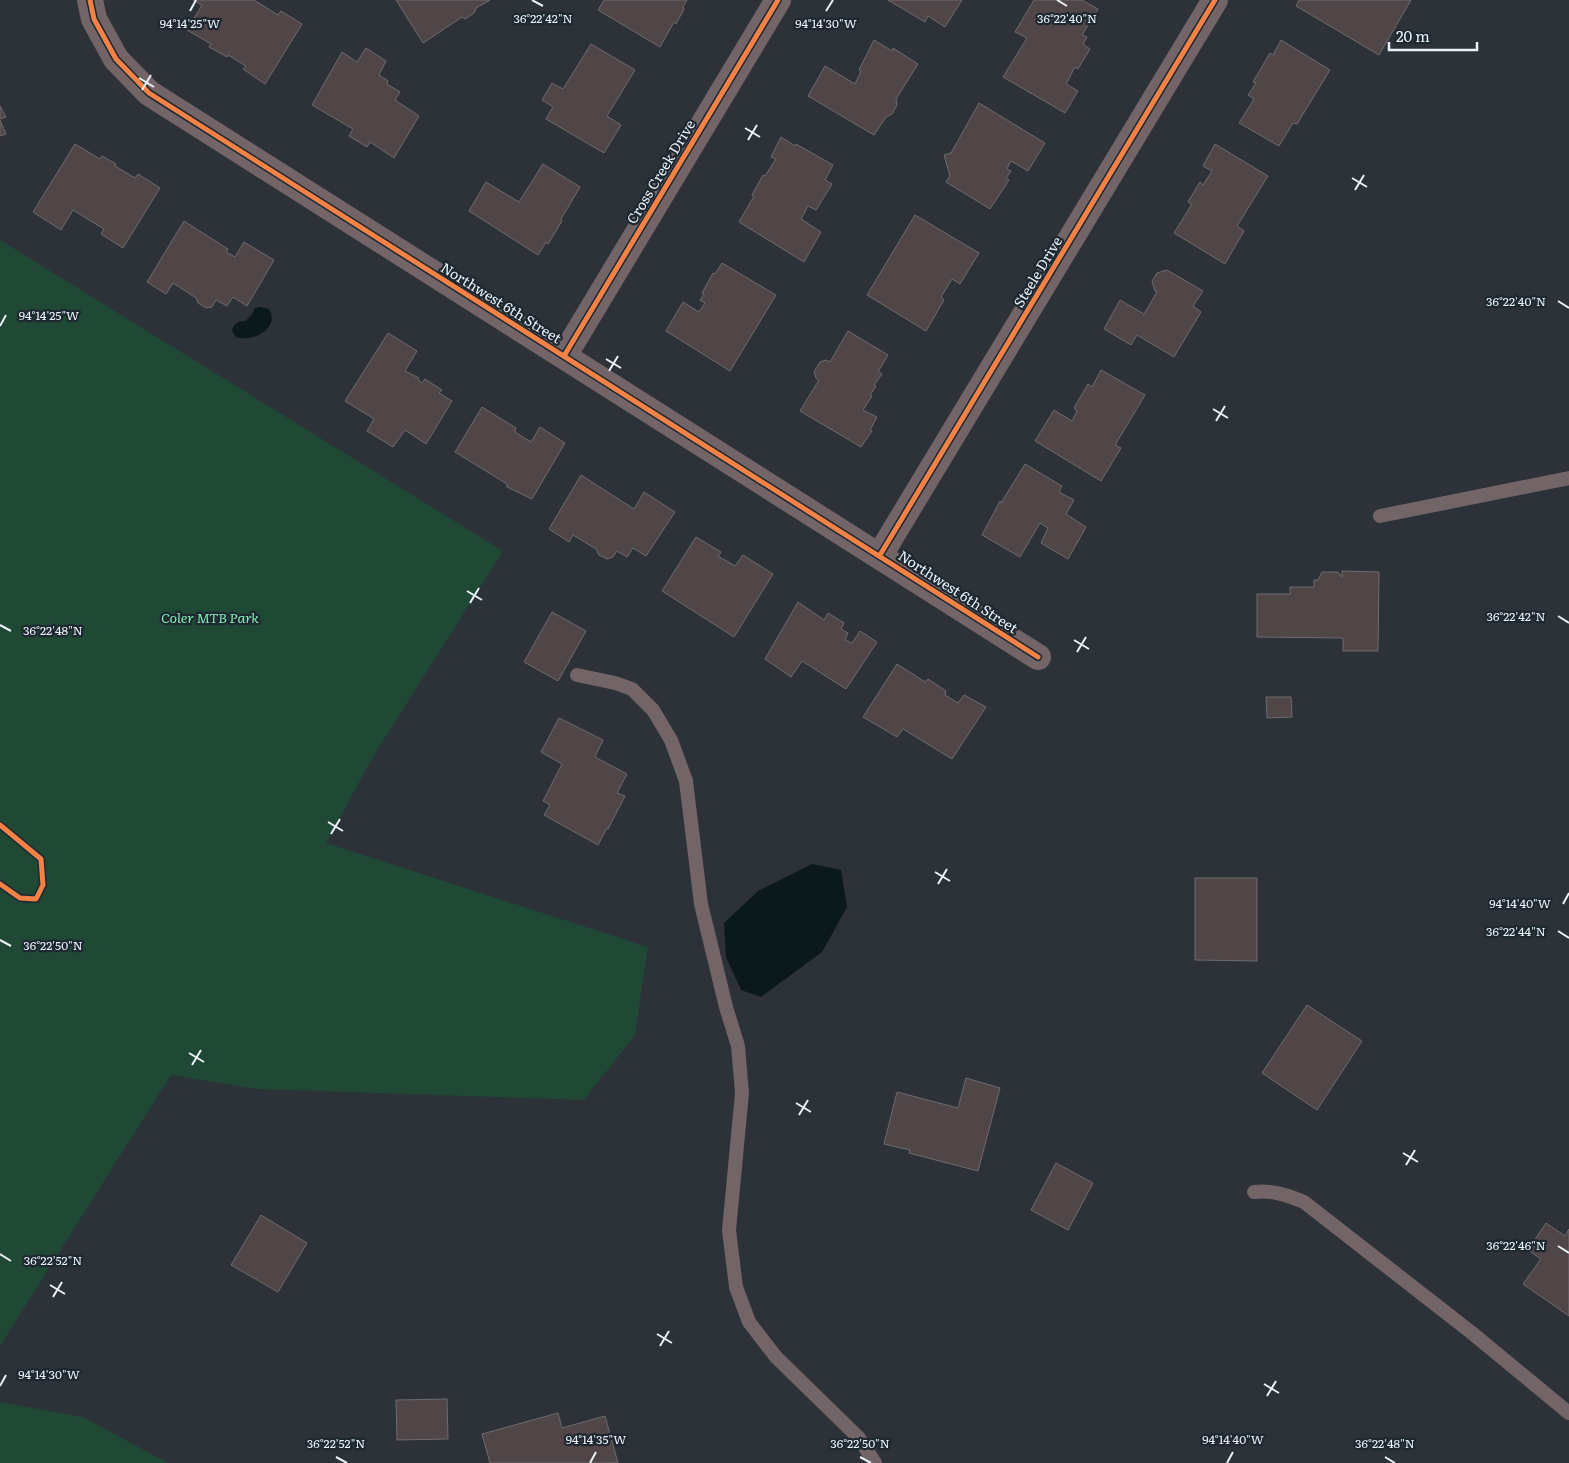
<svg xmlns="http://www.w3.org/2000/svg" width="1569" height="1463" font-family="Literata,serif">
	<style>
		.green { fill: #1f4835 }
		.water { fill: #0c191b }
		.building { fill: #504547; stroke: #6d6c6e }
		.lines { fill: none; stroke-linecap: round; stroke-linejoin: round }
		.service { stroke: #736467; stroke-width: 14 }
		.minor { stroke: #736467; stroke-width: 26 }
		.cycleway-casing { stroke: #1e2831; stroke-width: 8 }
		.cycleway { stroke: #f48246; stroke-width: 5 }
		.ticks { fill: none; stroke: #eaf1f7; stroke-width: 2 }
		.labels { text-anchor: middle; stroke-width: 4.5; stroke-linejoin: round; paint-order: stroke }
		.street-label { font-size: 14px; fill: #eaf1f7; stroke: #1e2831 }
		.park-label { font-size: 14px; font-style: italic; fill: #81ebb1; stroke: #1e2831 }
		.ticks-label { font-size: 12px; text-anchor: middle; fill: #eaf1f7; stroke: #1e2831; stroke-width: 4.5; stroke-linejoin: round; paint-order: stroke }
	</style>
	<rect width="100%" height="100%" fill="#2c3238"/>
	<path class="green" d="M0 240 503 551 374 755 326 843 648 947 635 1035 584 1100 257 1089 171 1075 0 1346Z
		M0 1402 83 1417 168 1463H0Z"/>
	<path class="water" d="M260 307 269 309C281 328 252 343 236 337L232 331C233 324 238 321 245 321L251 316 255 308Z
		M812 864 841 870 847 907 822 952 761 997 741 990 726 957 724 923 758 891Z"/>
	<path class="building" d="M193 0H254L278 15 281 11 302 24 265 84 243 69 246 66 228 55 227 57 209 47 211 44 187 30 202 5Z
		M396 0H490L476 8 474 13 465 19 462 17 423 43Z
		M604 0H687L683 7 684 9 676 24 674 22 660 47 598 10Z
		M888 0H962L945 27 928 16 925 22Z
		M1034 0H1082L1098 9 1082 35 1087 37 1083 44 1090 49 1078 69 1075 67 1066 84 1078 91 1065 113 1003 77 1027 38 1015 32Z
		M1299 0H1411L1379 55 1296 6Z
		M874 40 892 51 893 48 918 64 896 99 897 105 892 114 886 117 874 135 808 96 825 66 855 84 861 71 859 70Z
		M1281 40 1330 70 1297 124 1293 123 1279 146 1239 123 1254 99 1248 95 1256 83 1253 82 1270 53 1273 55Z
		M591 44 635 70 607 116 621 125 604 153 546 119 553 107 542 100 552 83 563 89Z
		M366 48 386 61 379 75 388 81 387 84 400 92 395 100 419 116 394 158 370 142 367 147 349 136 353 129 312 105 342 52 357 62Z
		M979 103 1045 143 1028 171 1011 161 1007 169 1011 171 1006 178 1009 180 990 209 946 182 950 176 944 155 951 153Z
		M0 106 6 117 0 119Z
		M0 120 6 134 0 136Z
		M781 137 795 146 796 144 833 165 825 180 832 184 816 210 808 206 801 219 821 232 804 262 739 222 754 196 752 195 763 175 765 176 776 159 771 157Z
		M75 144 100 159 102 156 116 164 115 166 135 178 138 174 160 188 123 248 101 234 104 229 73 210 61 230 33 212Z
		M1215 144 1268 176 1237 226 1244 231 1225 264 1174 233 1192 204 1188 202 1200 182 1203 185 1212 171 1203 166Z
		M543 164 580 187 561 219 562 221 548 244 546 242 538 255 469 211 486 182 519 202Z
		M915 215 979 253 960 284 952 279 941 297 944 300 926 331 867 295Z
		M184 221 228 249 226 252 235 257 244 242 274 260 247 306 233 297 227 306 216 300 212 307 206 308 198 303 196 298 173 283 166 294 147 282Z
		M722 263 776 295 730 371 666 331 683 302 699 312 705 303 700 300 704 294 702 293 713 273 715 274Z
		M1167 270 1203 291 1193 306 1201 312 1174 357 1137 335 1131 345 1104 329 1120 300 1144 314 1157 292 1155 291 1152 281 1157 273Z
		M848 331 888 355 878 372 882 374 874 385 876 386 870 395 872 396 863 410 877 417 870 430 872 431 861 447 800 411 819 380 816 378 814 372 820 362 826 360 830 362Z
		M388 333 417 351 405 371 419 378 418 380 422 383 425 379 442 390 439 393 452 401 426 444 405 430 393 447 367 431 374 419 345 401Z
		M1101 370 1145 395 1115 445 1121 448 1101 481 1035 441 1054 410 1072 421 1077 411 1074 408 1088 384 1092 387Z
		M482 407 516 428 515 432 531 442 540 427 565 443 532 499 507 487V484L455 452Z
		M1025 464 1062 486 1059 492 1074 500 1066 514 1086 527 1068 559 1041 543 1048 528 1040 523 1020 557 982 535 1000 501 1001 503Z
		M581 475 634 509 644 492 675 512 646 556 633 548 627 557 617 551 613 557 607 559 599 555 596 549 573 535 569 542 549 529Z
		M696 537 721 552 718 556 735 566 743 555 773 574 734 637 662 591Z
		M1342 571 1379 572 1378 651H1343V638L1257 637V594H1290V587H1314V580H1318L1322 572H1338L1342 577Z
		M798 602 824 620 828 613 844 623 841 629 848 633 845 640 852 643 860 631 877 642 846 689 802 661 791 677 765 659Z
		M552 612 586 631 558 681 524 662Z
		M897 664 925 682 928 679 946 691 945 695 958 703 964 695 986 707 952 759 903 729 897 737 863 717Z
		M1266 697H1291L1292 717 1267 718Z
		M559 718 603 740 595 757 627 774 617 793 625 796 608 829 607 828 598 845 544 815 550 805 543 801 562 764 541 752Z
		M1195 878H1257V961L1195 960Z
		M1307 1005 1362 1041 1317 1110 1262 1073Z
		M966 1078 1000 1088 978 1171 909 1153 910 1150 884 1144 897 1092 958 1108Z
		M1056 1163 1093 1183 1068 1230 1031 1210Z
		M261 1215 307 1243 278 1292 231 1265Z
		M1546 1223 1565 1236 1569 1229V1316L1523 1284 1541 1259 1528 1250Z
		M447 1399 448 1439 397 1440 396 1400Z
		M558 1413 562 1428 605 1416 618 1463H490L482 1434Z"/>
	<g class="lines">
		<path class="service" d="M1380 516 1569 478
			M577 675 615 683 632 689 653 710 671 740 686 781 701 904 726 1007 738 1046 742 1093 729 1230 736 1287 749 1322 776 1357 859 1438 875 1463
			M1254 1192C1272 1190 1287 1195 1304 1202L1472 1333 1569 1413"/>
		<path class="minor" d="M90 0 94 19 116 59 149 93 1038 657
			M564 356 778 0
			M880 555 1215 0"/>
		<defs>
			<path id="cycleway" d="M90 0 94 19 116 59 149 93 1038 657
				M564 356 778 0
				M880 555 1215 0
				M0 825 41 859 43 885 36 899 20 898 0 884"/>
		</defs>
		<use href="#cycleway" class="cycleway-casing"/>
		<use href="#cycleway" class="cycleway"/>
	</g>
	<path class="ticks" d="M532 0 543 6M1057 0 1067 6M190 11 196 0M826 11 833 0M139 78 154 87M142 90 151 75M745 128 760 137M748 140 757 125M1352 178 1367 187M1355 190 1364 175M1558 301 1569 308M0 326 6 315M606 359 621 368M609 371 618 356M1213 409 1228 418M1216 421 1225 406M467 591 482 600M470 603 479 588M1558 616 1569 623M0 625 11 631M1074 640 1089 649M1077 652 1086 637M328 822 343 831M331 834 340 819M935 872 950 881M938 884 947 869M1563 904 1569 893M1558 931 1569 938M0 940 11 946M189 1053 204 1062M192 1065 201 1050M796 1103 811 1112M799 1115 808 1100M1403 1153 1418 1162M1406 1165 1415 1150M1558 1246 1569 1253M0 1254 11 1261M50 1285 65 1294M53 1297 62 1282M657 1334 672 1343M660 1346 669 1331M1264 1384 1279 1393M0 1386 6 1375M1267 1396 1276 1381M336 1457 347 1463M860 1457 871 1463M1385 1457 1395 1463M590 1463 596 1452M1227 1463 1233 1452"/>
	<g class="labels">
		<g class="street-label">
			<text transform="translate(661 172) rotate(-59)" y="5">Cross Creek Drive</text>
			<text transform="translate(1038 272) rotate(-59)" y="5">Steele Drive</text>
			<text transform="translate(501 303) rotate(32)" y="5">Northwest 6th Street</text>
			<text transform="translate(958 592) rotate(33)" y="5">Northwest 6th Street</text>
		</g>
		<g class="park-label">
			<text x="210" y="623">Coler MTB Park</text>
		</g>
	</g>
	<g class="ticks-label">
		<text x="1067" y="23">36°22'40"N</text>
		<text x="543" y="23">36°22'42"N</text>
		<text x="190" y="28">94°14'25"W</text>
		<text x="826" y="28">94°14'30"W</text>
		<text x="1516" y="306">36°22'40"N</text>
		<text x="49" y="320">94°14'25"W</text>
		<text x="1516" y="621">36°22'42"N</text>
		<text x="53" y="635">36°22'48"N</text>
		<text x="1520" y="908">94°14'40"W</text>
		<text x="1516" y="936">36°22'44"N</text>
		<text x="53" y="950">36°22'50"N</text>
		<text x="1516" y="1250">36°22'46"N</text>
		<text x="53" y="1265">36°22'52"N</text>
		<text x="49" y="1379">94°14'30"W</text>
		<text x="596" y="1444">94°14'35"W</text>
		<text x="1233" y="1444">94°14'40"W</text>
		<text x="336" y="1448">36°22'52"N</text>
		<text x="860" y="1448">36°22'50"N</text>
		<text x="1385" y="1448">36°22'48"N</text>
	</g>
	<path d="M1389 42v8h88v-8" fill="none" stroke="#eaf1f7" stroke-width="2.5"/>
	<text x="1396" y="42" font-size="15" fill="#eaf1f7" stroke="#1e2831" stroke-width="4" paint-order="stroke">20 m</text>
</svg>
